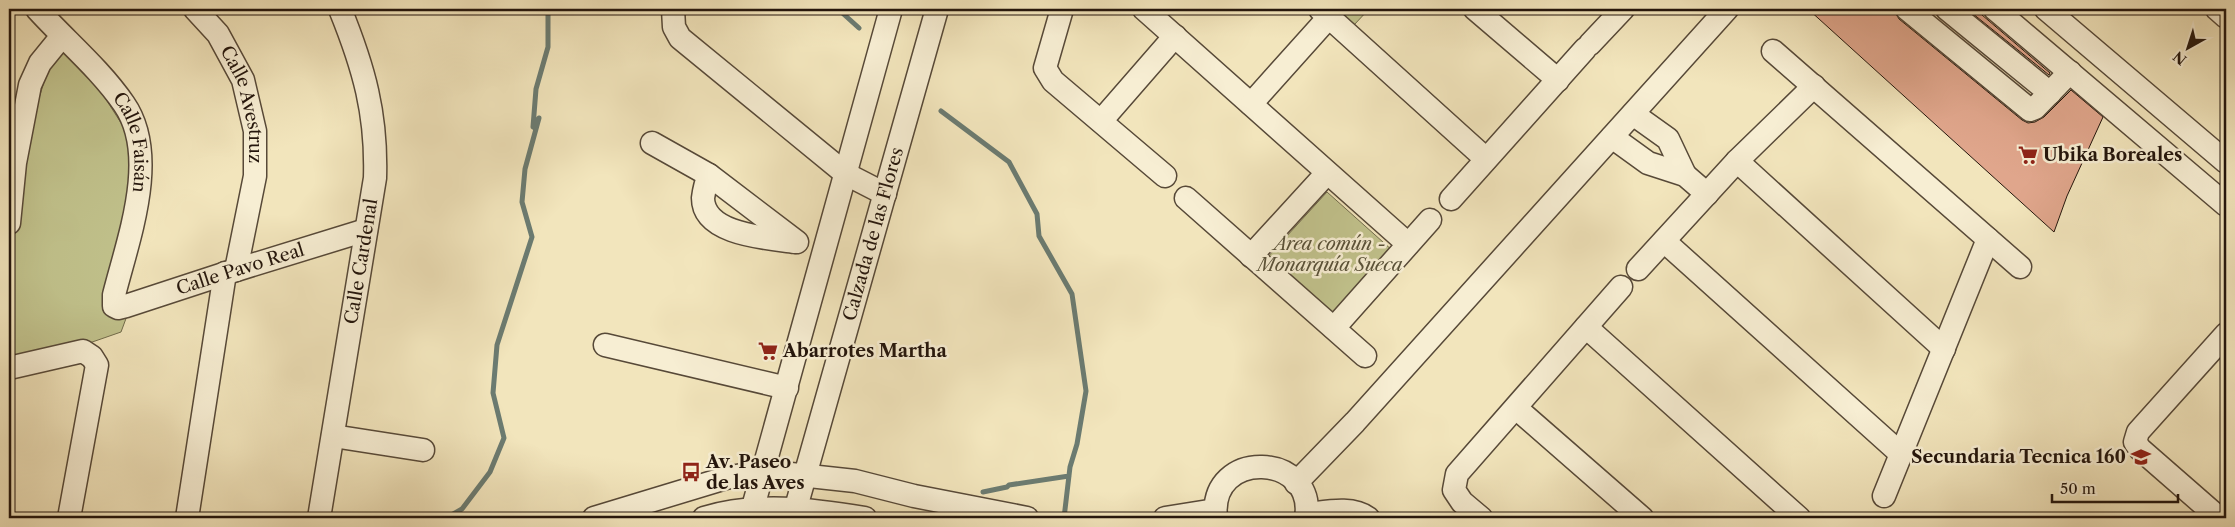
<svg xmlns="http://www.w3.org/2000/svg" width="2235" height="527" font-family="'Libre Caslon Text',serif">
	<style>
		.green { fill: #c1c28c; stroke: #726c4c }
		.lines { fill: none; stroke-linecap: round; stroke-linejoin: round }
		.stream { stroke: #6b7b71; stroke-width: 5 }
		.building { fill: #e0a68c; stroke: #23150c }
		.minor-casing { stroke: #574938; stroke-width: 25 }
		.minor { stroke: #f7eed3; stroke-width: 22 }
		.labels { text-anchor: middle; stroke-width: 5; stroke-linejoin: round; paint-order: stroke }
		.street-label { font-size: 18px; fill: #23150c; stroke: #f7eed3 }
		.poi-label { font-size: 18px; font-weight: bold; fill: #23150c; stroke: #f7eed3; text-anchor: start }
		.park-label { font-size: 18px; font-style: italic; fill: #5a5239; stroke: #f7eed3 }
	</style>
	<rect width="100%" height="100%" fill="#f2e5bc"/>
	<filter id="stains"><feTurbulence type="fractalNoise" baseFrequency=".004" numOctaves="4"/><feColorMatrix values="0 0 0 0 .2 0 0 0 0 .09 0 0 0 0 .02 0 0 0 .5 -.17"/></filter>
	<radialGradient id="worn" r=".72"><stop offset=".6" stop-color="#630" stop-opacity="0"/><stop offset="1" stop-color="#630" stop-opacity=".3"/></radialGradient>
	<path class="green" d="M1337 9H1369L1354 25Z
		M64 42 98 87 132 140 135 197 112 307 131 305 121 332 52 356 9 365V236L19 163 48 69Z
		M1327 192 1393 251 1331 319 1265 260Z"/>
	<g class="lines">
		<path class="stream" d="M838 9 859 28
			M941 111 1009 162 1037 214 1039 236 1072 294 1086 391 1077 444 1070 467 1064 518
			M983 492 1007 487 1009 485 1069 476
			M446 518 462 509 490 472 504 438 493 393 497 345 532 237 522 202 525 169 539 118 533 127 536 89 548 47V9"/>
	</g>
	<path class="building" d="M1808 9H1894L1899 19 2022 120 2028 123 2035 122 2044 117 2071 90 2103 117 2067 196 2054 232Z
		M1967 9H1975L2050 73 2049 75Z"/>
	<g class="lines">
		<defs>
			<g id="minor">
				<path id="s1" d="M37 9C65 40 100 69 124 104 160 156 128 239 114 295V306L118 308 126 306 236 270 366 230"/>
				<path id="s2" d="M195 9 218 34 243 80 255 131V176L236 270"/>
				<path d="M673 9 674 27 680 38 846 174 885 194"/>
				<path d="M1062 9 1045 68 1053 81 1165 176"/>
				<path d="M1144 9 1408 244"/>
				<path d="M1320 9 1486 159"/>
				<path d="M1475 9 1558 80"/>
				<path d="M1907 9 2030 110 2035 108 2070 72"/>
				<path d="M1947 9 2050 93"/>
				<path d="M1995 9 2226 205"/>
				<path d="M2046 9 2226 162"/>
				<path d="M2217 9 2226 17"/>
				<path d="M1590 44 1623 9"/>
				<path d="M1773 51 2020 267"/>
				<path d="M1251 104 1329 17"/>
				<path d="M1633 114 1668 139 1685 175"/>
				<path d="M1101 121 1175 36"/>
				<path d="M1612 137 1648 163 1685 175 1707 194"/>
				<path d="M652 143 709 175 797 242"/>
				<path d="M1737 161 1944 349"/>
				<path d="M709 175C706 182 704 190 703 198 703 235 768 238 795 242"/>
				<path d="M1186 198 1365 356"/>
				<path d="M1451 199 1585 49"/>
				<path d="M9 223 15 163 30 85 40 63 62 36"/>
				<path d="M1664 241 1901 454"/>
				<path d="M1251 256 1327 173"/>
				<path d="M1638 269 1737 161 1814 86"/>
				<path d="M1586 327 1799 518"/>
				<path d="M1334 328 1430 220"/>
				<path d="M605 345 787 388"/>
				<path d="M9 368 83 351 92 357 97 365 69 518"/>
				<path d="M1516 408 1642 518"/>
				<path d="M333 436 423 450"/>
				<path d="M1296 483 1355 422 1727 9"/>
				<path d="M1884 496 1988 239"/>
				<path d="M1307 514C1326 512 1352 506 1368 518"/>
				<path d="M187 518 225 273"/>
				<path id="s3" d="M319 518 375 178C377 114 364 68 340 9"/>
				<path d="M594 518 726 478 763 471 855 481 914 496 1027 518"/>
				<path d="M704 518C757 502 811 509 865 518"/>
				<path d="M750 518 891 9"/>
				<path id="s4" d="M793 518 937 9"/>
				<path d="M1165 518 1215 510"/>
				<path d="M1216 518C1208 447 1317 453 1306 518"/>
				<path d="M1481 518 1462 502 1454 490 1457 474 1621 287"/>
				<path d="M2219 518 2140 449 2135 442 2138 432 2226 334"/>
			</g>
		</defs>
		<use href="#minor" class="minor-casing"/>
		<use href="#minor" class="minor"/>
	</g>
	<defs>
		<symbol id="supermarket-bare" viewBox="-9 -9 18 18"><path d="M-6-5.5h2.5l.6 2H6L4.5 2H-2.5L-4.4-4H-6ZM-1.5 3.2a1.3 1.3 0 1 0 .1 0ZM3 3.2a1.3 1.3 0 1 0 .1 0Z" fill="#8f2418" stroke="#f7eed3" stroke-width="2.5" paint-order="stroke"/></symbol>
		<symbol id="school-bare" viewBox="-9 -9 18 18"><path d="M0-5L7-2L0 1L-7-2ZM-4 1L0 2.5L4 1V4Q0 6-4 4Z" fill="#8f2418" stroke="#f7eed3" stroke-width="2.5" paint-order="stroke"/></symbol>
		<symbol id="bus-bare" viewBox="-9 -9 18 18"><path d="M-5-6H5V4H4V6H2V4H-2V6H-4V4H-5ZM-3.5-4V0h7V-4ZM-3.5 1.2v1.5H-2V1.2ZM2 1.2v1.5H3.5V1.2Z" fill="#8f2418" stroke="#f7eed3" stroke-width="2.5" paint-order="stroke"/></symbol>
	</defs>
	<g fill-rule="evenodd">
		<use href="#supermarket-bare" x="2014" y="141" width="28" height="28"/>
		<use href="#supermarket-bare" x="754" y="337" width="28" height="28"/>
		<use href="#school-bare" x="2127" y="443" width="28" height="28"/>
		<use href="#bus-bare" x="677" y="458" width="28" height="28"/>
	</g>
	<g class="labels">
		<g class="street-label">
			<text dy="6" stroke="none"><textPath href="#s2" startOffset="110">Calle Avestruz</textPath></text>
			<text dy="6" stroke="none"><textPath href="#s1" startOffset="169">Calle Faisán</textPath></text>
			<text dy="6" stroke="none"><textPath href="#s4" startOffset="295">Calzada de las Flores</textPath></text>
			<text dy="6" stroke="none"><textPath href="#s3" startOffset="260">Calle Cardenal</textPath></text>
			<text dy="6" stroke="none"><textPath href="#s1" startOffset="470">Calle Pavo Real</textPath></text>
		</g>
		<g class="poi-label">
			<text x="2043" y="161">Ubika Boreales</text>
			<text x="783" y="357">Abarrotes Martha</text>
			<text x="2126" y="463" text-anchor="end">Secundaria Tecnica 160</text>
			<text x="706" y="468">Av. Paseo<tspan x="706" dy="21">de las Aves</tspan></text>
		</g>
		<g class="park-label">
			<text x="1330" y="250">Area común -<tspan x="1330" dy="21">Monarquía Sueca</tspan></text>
		</g>
	</g>
	<rect width="2235" height="527" fill="none" stroke="#f2e5bc" stroke-width="30"/>
	<rect x="10" y="10" width="2215" height="507" fill="none" stroke="#23150c" stroke-width="2.5"/>
	<rect x="15" y="15" width="2205" height="497" fill="none" stroke="#23150c"/>
	<g transform="translate(2188 48) rotate(219)" stroke="#f7eed3" stroke-width="4" paint-order="stroke">
	<path d="M0-4L9 19L0 12L-9 19Z" fill="#23150c"/>
	<text y="-8" font-size="14" font-weight="bold" text-anchor="middle" fill="#23150c">N</text>
	</g>
	<path d="M2052 494v8h126v-8" fill="none" stroke="#23150c" stroke-width="2.5"/>
	<text x="2060" y="494" font-size="15" fill="#23150c" stroke="#f7eed3" stroke-width="4" paint-order="stroke">50 m</text>
	<rect width="100%" height="100%" filter="url(#stains)"/>
	<rect width="100%" height="100%" fill="url(#worn)"/>
</svg>
